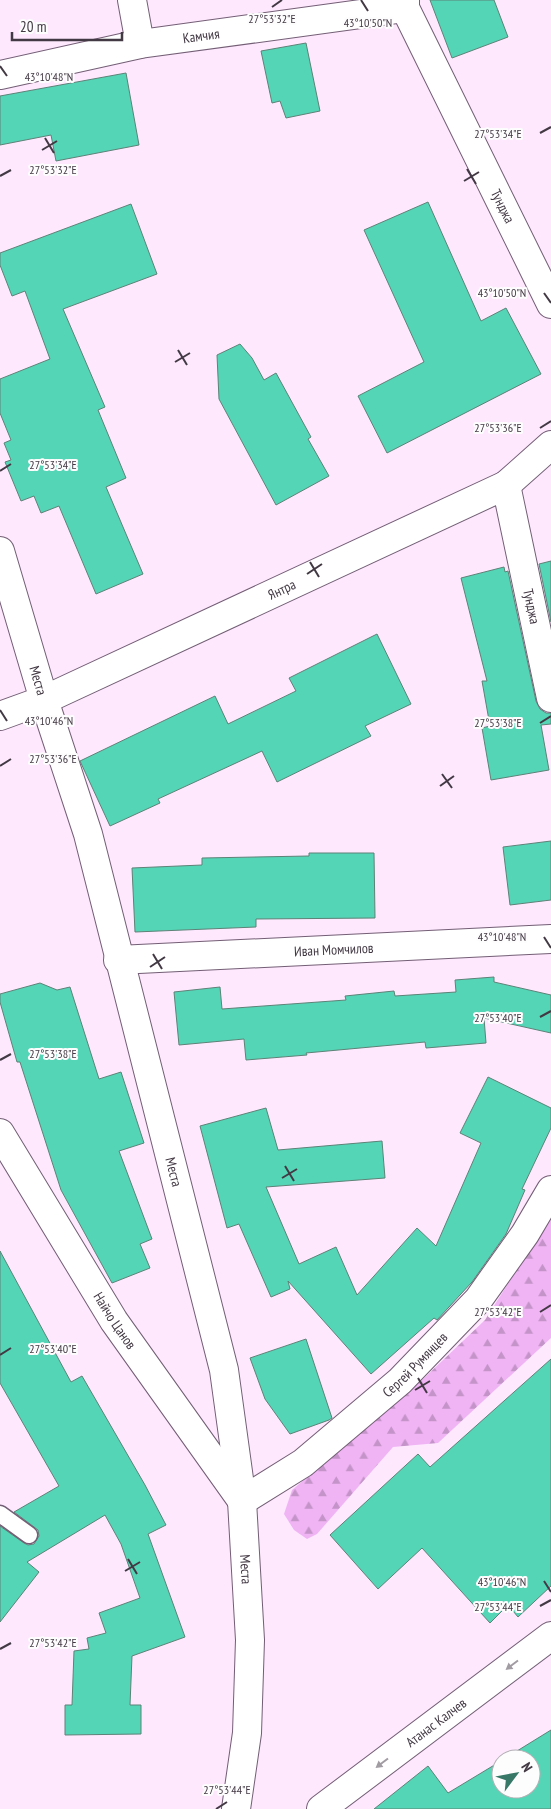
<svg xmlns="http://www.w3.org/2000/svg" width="551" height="1809" font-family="'PT Sans Narrow',sans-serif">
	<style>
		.forest { fill: url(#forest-firs) }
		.building { fill: #54d5b6; stroke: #5d8277 }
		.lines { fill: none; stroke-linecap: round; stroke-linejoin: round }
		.service-casing { stroke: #735e75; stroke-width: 19 }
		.minor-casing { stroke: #735e75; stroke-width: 30 }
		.service { stroke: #fff; stroke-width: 16 }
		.minor { stroke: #fff; stroke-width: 28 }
		.oneway { fill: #a19ca2 }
		.ticks { fill: none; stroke: #433944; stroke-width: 2 }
		.labels { text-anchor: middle; stroke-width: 4; stroke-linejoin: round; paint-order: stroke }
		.street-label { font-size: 14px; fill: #433944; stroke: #fdfdfd }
		.ticks-label { font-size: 12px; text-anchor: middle; fill: #433944; stroke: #fdfdfd; stroke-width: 4; stroke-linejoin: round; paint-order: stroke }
	</style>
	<defs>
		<pattern id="forest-firs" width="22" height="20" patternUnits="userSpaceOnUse" patternTransform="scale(1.25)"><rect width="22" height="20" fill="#f0b4f5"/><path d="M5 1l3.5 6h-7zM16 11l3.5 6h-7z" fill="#c493c8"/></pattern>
	</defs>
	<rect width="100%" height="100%" fill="#fde8fe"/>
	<path class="forest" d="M551 1216V1338L438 1443 393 1447 317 1534 307 1539 294 1530 284 1514 292 1490 420 1382 485 1320Z"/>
	<path class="building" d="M430 0H494L508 37 452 58Z
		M306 43 320 111 286 118 280 101 272 103 261 51Z
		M126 73 139 145 56 161 51 135 0 145V96Z
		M428 202 481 321 506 308 541 374 387 453 358 396 424 362 364 230Z
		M131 204 157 274 63 309 105 407 98 410 126 478 106 487 143 574 96 594 59 506 41 513 34 496 21 501 5 462 11 460 4 443 11 440 0 413V379L50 359 25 291 12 296 0 265V253Z
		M240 344 252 358 264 380 276 373 311 437 308 439 329 476 276 505 219 399 217 355Z
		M551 561V622L539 564Z
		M504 567 505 572 508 571 536 701 540 709 546 713H551V724L541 725 549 770 491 780 482 728 490 726 482 681H487L461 578Z
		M377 634 411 704 365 726 371 736 277 782 262 751 158 799 160 803 110 826 80 761 215 696 228 724 296 691 289 678Z
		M551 841V900L510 905 503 847Z
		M309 853H374L375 918 256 919V927L135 932 132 868 202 865V858L309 856Z
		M494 977V982L551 995V1033L484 1018 486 1043 426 1048 425 1042 306 1053 307 1055 246 1060 244 1039 179 1045 174 992 220 987 222 1009 346 1000 345 996 394 991 395 996 456 992 455 980Z
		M40 983 57 990 70 987 99 1079 121 1072 144 1143 119 1151 152 1239 140 1244 150 1268 112 1283 61 1190 20 1062H17L0 1002V994Z
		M488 1077 551 1108V1128L522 1189 525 1190 506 1234 472 1282 437 1320 434 1318 371 1374 288 1281 290 1289 271 1297 239 1224 227 1228 200 1126 266 1108 278 1150 382 1141 385 1178 266 1187 299 1264 336 1247 357 1295 417 1228 436 1246 481 1143 460 1133Z
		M0 1251 71 1382 82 1376 145 1485 166 1525 148 1534 185 1637 132 1656 130 1705H141V1734L65 1735V1705H72L74 1651 89 1649 87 1638 106 1633 99 1613 140 1598 121 1544 105 1515 27 1562 39 1572 0 1622V1526L24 1543 28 1545 34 1544 39 1536 38 1530 14 1512 59 1486 0 1383Z
		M306 1339 332 1418 329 1420 290 1434 265 1399 250 1358Z
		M551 1359V1586L518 1617 508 1605 490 1623 422 1548 378 1589 330 1535 418 1454 430 1467Z
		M551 1730V1809H374L428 1766 448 1793 501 1761V1789H531V1759H504Z"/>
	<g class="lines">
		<defs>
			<path id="service" d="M0 1514 29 1535"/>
			<g id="minor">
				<path d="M132 0 140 44"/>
				<path id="s1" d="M405 0V8L551 304"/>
				<path id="s2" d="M0 75 140 44 405 8"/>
				<path id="s3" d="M506 485 551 698"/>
				<path id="s4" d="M0 551 44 700 88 834 224 1370 242 1501 250 1640 247 1733 236 1809"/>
				<path id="s5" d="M0 716 44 700 506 485 551 445"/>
				<path id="s6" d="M118 960 551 939"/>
				<path id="s7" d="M0 1133 114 1321 240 1498"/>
				<path id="s8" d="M242 1501 303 1463 400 1381 478 1300 525 1234 551 1190"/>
				<path id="s9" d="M321 1809 551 1636"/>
			</g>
		</defs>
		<use href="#service" class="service-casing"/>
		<use href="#minor" class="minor-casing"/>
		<use href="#service" class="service"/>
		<use href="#minor" class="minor"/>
	</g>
	<defs><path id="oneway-solid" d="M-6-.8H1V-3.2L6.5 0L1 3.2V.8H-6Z" transform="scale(1.25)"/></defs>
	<g class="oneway">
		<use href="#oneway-solid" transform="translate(512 1665) rotate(143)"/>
		<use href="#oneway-solid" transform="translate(382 1763) rotate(143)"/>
	</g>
	<path class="ticks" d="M361 0 368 11M272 7 282 0M0 66 7 76M540 133 551 127M45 138 54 153M42 150 57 141M467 169 476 184M0 176 11 170M464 181 479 172M544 293 551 303M178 350 187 365M175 362 190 353M540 428 551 421M0 471 11 464M310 562 319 577M307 574 322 564M0 710 7 721M540 723 551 716M0 766 11 759M442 774 452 788M440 786 454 776M544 937 551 948M153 954 162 969M150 967 165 957M540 1017 551 1011M0 1060 11 1054M285 1166 294 1181M282 1178 297 1169M540 1312 551 1305M0 1355 11 1348M418 1378 427 1393M415 1390 430 1381M128 1559 137 1574M125 1571 140 1562M544 1581 551 1592M540 1606 551 1600M0 1649 11 1643M216 1809 227 1802"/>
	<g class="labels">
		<g class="street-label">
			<text dy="5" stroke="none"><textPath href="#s2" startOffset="205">Камчия</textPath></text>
			<text dy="5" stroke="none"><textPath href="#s1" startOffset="229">Тунджа</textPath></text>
			<text dy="5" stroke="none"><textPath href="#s5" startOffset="309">Янтра</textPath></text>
			<text dy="5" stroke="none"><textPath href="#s3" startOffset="124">Тунджа</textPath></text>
			<text dy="5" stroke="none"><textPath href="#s4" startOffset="135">Места</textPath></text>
			<text dy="5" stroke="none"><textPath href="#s6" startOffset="216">Иван Момчилов</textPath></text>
			<text dy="5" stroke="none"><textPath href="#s4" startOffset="645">Места</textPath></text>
			<text dy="5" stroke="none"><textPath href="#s7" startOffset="220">Найчо Цанов</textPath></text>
			<text dy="5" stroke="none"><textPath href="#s8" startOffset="221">Сергей Румянцев</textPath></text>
			<text dy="5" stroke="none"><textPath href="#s4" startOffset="1050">Места</textPath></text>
			<text dy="5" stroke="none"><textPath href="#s9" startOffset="144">Атанас Калчев</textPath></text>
		</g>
	</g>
	<g class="ticks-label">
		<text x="272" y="23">27°53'32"E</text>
		<text x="368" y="27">43°10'50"N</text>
		<text x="49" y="81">43°10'48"N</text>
		<text x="498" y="138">27°53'34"E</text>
		<text x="53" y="174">27°53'32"E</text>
		<text x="502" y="297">43°10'50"N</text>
		<text x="498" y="432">27°53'36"E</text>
		<text x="53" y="469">27°53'34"E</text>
		<text x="49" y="725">43°10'46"N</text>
		<text x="498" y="727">27°53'38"E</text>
		<text x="53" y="763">27°53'36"E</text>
		<text x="502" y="941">43°10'48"N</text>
		<text x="498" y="1022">27°53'40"E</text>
		<text x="53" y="1058">27°53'38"E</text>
		<text x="498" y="1316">27°53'42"E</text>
		<text x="53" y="1353">27°53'40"E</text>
		<text x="502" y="1586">43°10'46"N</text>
		<text x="498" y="1611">27°53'44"E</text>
		<text x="53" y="1647">27°53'42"E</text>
		<text x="227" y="1794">27°53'44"E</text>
	</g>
	<g transform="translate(516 1774) rotate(58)"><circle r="24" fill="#fdfdfd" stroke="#b3afb3"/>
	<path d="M0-4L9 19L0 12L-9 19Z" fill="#377867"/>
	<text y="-8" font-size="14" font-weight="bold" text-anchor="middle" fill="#433944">N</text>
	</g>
	<path d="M12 32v8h110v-8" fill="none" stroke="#433944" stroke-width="2.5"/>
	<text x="20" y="32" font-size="15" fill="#433944" stroke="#fdfdfd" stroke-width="4" paint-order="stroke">20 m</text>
</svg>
